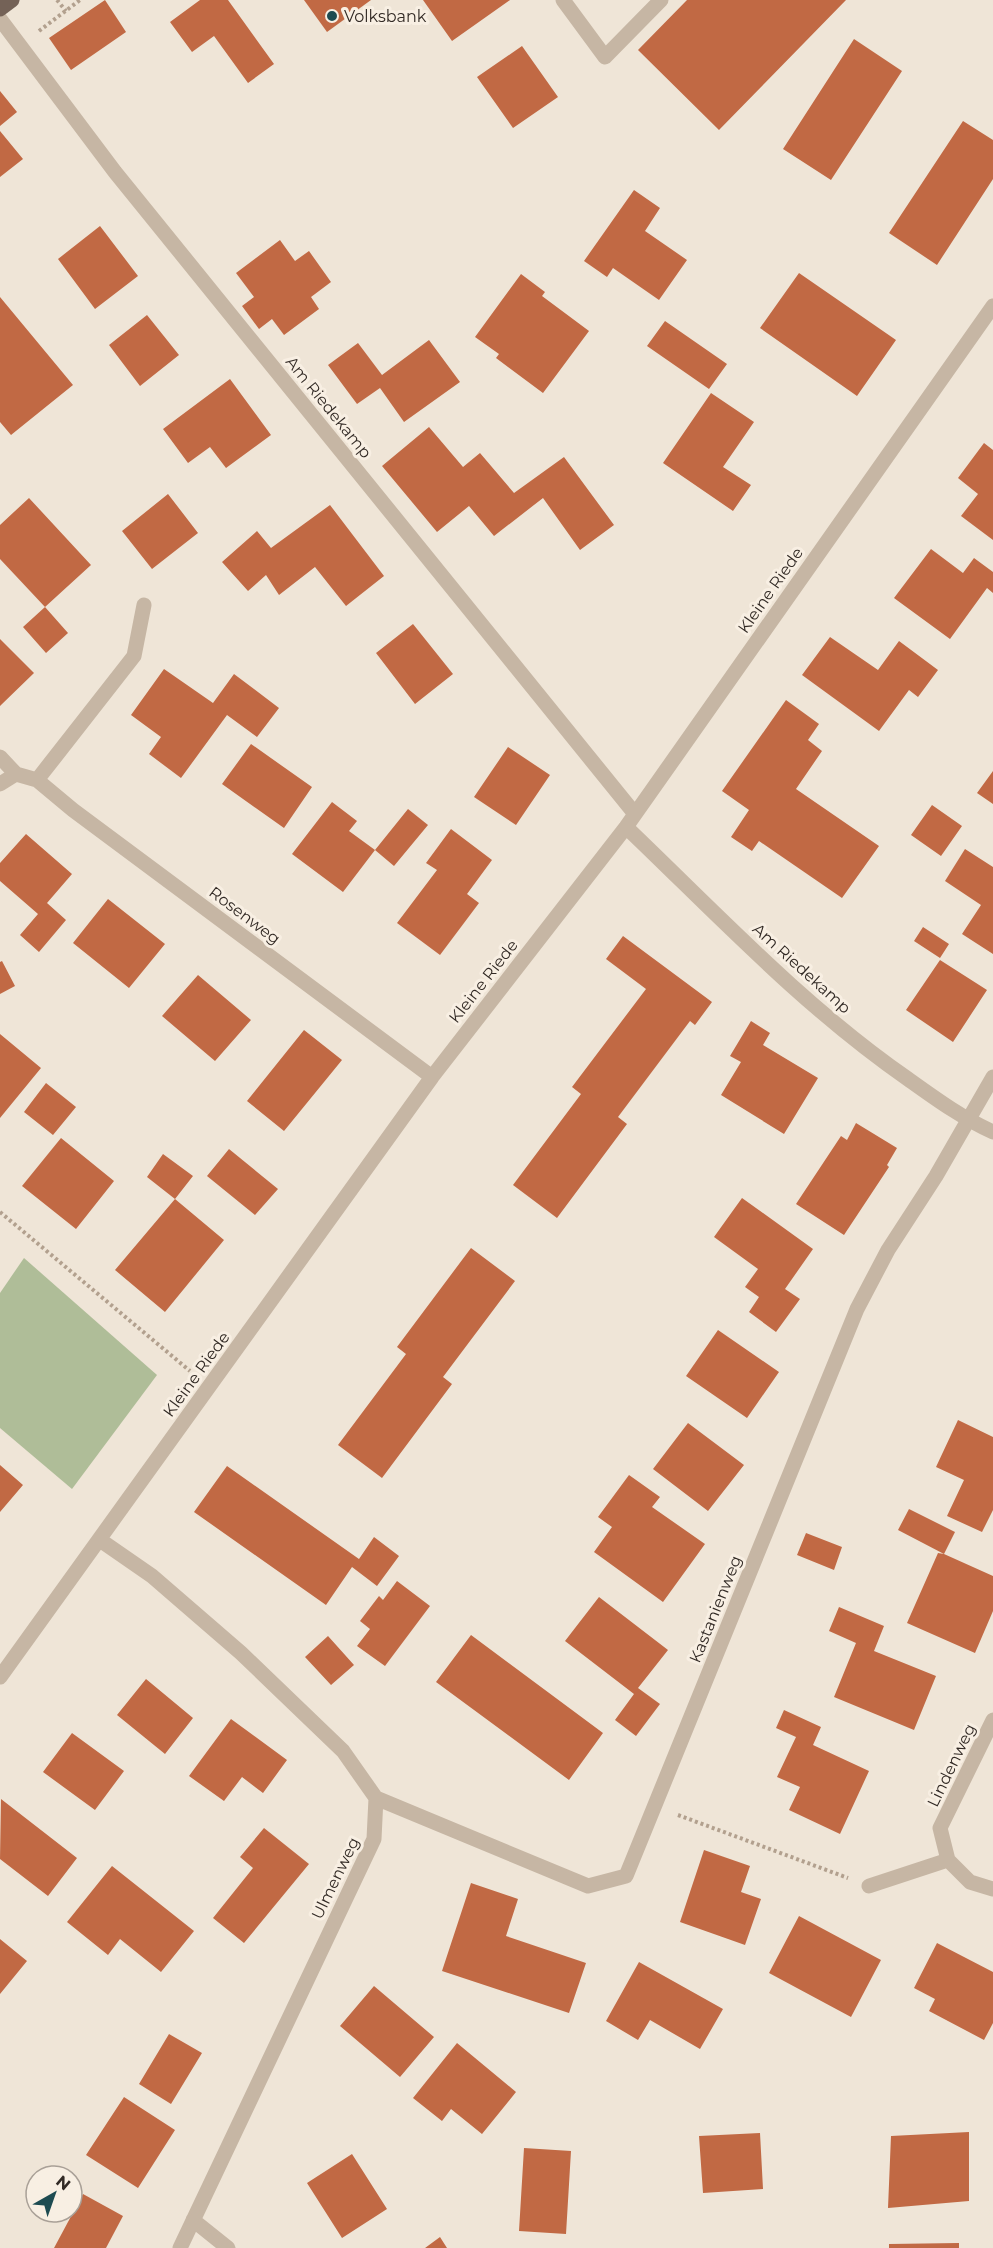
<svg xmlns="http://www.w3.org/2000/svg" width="993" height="2248" font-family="Montserrat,sans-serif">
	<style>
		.green { fill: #afbd98 }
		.building { fill: #c16944 }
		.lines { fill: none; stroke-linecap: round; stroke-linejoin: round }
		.path { stroke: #b2a08e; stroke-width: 4; stroke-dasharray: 3 3; stroke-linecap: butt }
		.minor { stroke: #c6b6a4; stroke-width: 15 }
		.major { stroke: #746257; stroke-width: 15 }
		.poi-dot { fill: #1d4b51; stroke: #f8efe3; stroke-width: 2 }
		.labels { text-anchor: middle; stroke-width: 6; stroke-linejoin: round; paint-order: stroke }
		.poi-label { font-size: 16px; fill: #322a25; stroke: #f8efe3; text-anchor: start }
		.street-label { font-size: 16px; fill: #322a25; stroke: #f8efe3 }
	</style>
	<rect width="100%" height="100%" fill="#efe5d7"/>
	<path class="green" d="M24 1258 157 1375 72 1489 0 1428V1293Z"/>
	<path class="building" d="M105 0 126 32 71 70 49 38Z
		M200 0H228L274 64 248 83 214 36 192 52 170 22Z
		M304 0H371L327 32Z
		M423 0H510L452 41Z
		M687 0H846L719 130 638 50Z
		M854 39 902 71 831 180 783 149Z
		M522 46 558 97 513 128 477 77Z
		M0 91 17 112 0 126Z
		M963 121 993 140V179L937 265 889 233Z
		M0 131 23 159 0 177Z
		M634 190 660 208 645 231 687 260 659 300 613 268 607 277 584 261Z
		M100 226 138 276 95 309 58 259Z
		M280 240 295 261 309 251 331 282 311 297 319 309 284 335 272 319 259 329 242 306 254 297 236 273Z
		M799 273 896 340 857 396 760 328Z
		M521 274 545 292 542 296 589 331 543 393 496 358 499 354 475 337Z
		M0 297 73 385 11 435 0 422Z
		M147 315 179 355 140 386 109 345Z
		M665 321 727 364 709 389 647 346Z
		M429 340 460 382 404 422 380 388 357 404 328 365 358 343 382 375Z
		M230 379 271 435 226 468 210 447 188 463 163 429Z
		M711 393 754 422 723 467 751 485 733 511 663 463Z
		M429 427 463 467 480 453 514 493 564 457 614 525 580 550 543 498 494 536 469 506 437 532 382 466Z
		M984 443 993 450V540L961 516 978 494 958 478Z
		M168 494 198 533 152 569 122 531Z
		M29 498 91 565 45 607 0 559V525Z
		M330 505 384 576 346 606 315 567 279 595 266 575 248 591 222 562 257 531 271 548Z
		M931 549 963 573 974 558 993 572V593L987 588 950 639 894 598Z
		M45 607 68 633 46 653 23 627Z
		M413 624 453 674 415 704 376 653Z
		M830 637 878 670 899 641 938 670 918 697 909 690 879 731 802 675Z
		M0 639 34 673 0 706Z
		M164 669 213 703 234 674 279 708 257 737 227 715 181 778 149 754 161 737 131 715Z
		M786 700 819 724 808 740 822 751 796 789 879 846 842 898 759 841 752 851 731 837 749 810 722 791Z
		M251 744 312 787 284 828 222 784Z
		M508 747 550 775 516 825 474 797Z
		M993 771V804L977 793Z
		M332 802 357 821 349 831 375 850 343 892 292 854Z
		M932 805 962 826 941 856 911 835Z
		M408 809 428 825 394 866 375 850Z
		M451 829 492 860 467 894 479 903 440 955 397 923 437 870 426 863Z
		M26 834 72 874 47 903 66 920 39 952 20 935 38 914 0 881V863Z
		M965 849 993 867V954L962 934 981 905 945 881Z
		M108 899 165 944 129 988 73 943Z
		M923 927 949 944 940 958 914 941Z
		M623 936 712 1002 695 1025 690 1021 618 1117 627 1124 557 1218 513 1185 581 1094 572 1087 646 989 606 959Z
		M940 960 987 990 953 1042 906 1010Z
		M2 961 15 986 0 994V962Z
		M198 975 251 1020 215 1061 162 1016Z
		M751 1021 770 1033 763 1045 818 1078 784 1134 721 1095 741 1062 730 1056Z
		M304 1030 342 1060 284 1131 247 1101Z
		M0 1034 41 1068 0 1118Z
		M46 1083 76 1107 53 1135 24 1112Z
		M856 1123 897 1148 887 1165 889 1167 844 1235 796 1204 841 1136 847 1140Z
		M61 1138 114 1181 76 1229 22 1186Z
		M229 1149 278 1189 255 1215 207 1176Z
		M163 1154 193 1176 175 1199 147 1177Z
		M742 1198 813 1249 785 1289 800 1299 776 1332 749 1312 759 1297 745 1287 758 1269 714 1237Z
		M175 1199 224 1240 165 1312 115 1270Z
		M471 1248 515 1281 443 1377 452 1384 382 1478 338 1445 406 1354 397 1347Z
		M718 1330 779 1372 747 1418 686 1376Z
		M958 1420 993 1437V1510L982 1532 947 1516 964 1480 936 1467Z
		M688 1423 744 1465 708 1511 653 1469Z
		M0 1465 23 1485 0 1512Z
		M227 1466 359 1559 374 1537 399 1556 377 1586 352 1567 326 1605 194 1512Z
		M629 1475 660 1497 652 1507 705 1544 663 1602 594 1552 612 1527 598 1517Z
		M909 1509 955 1532 944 1554 898 1530Z
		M806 1533 842 1547 834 1570 797 1555Z
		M938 1553 944 1554 993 1576V1611L975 1653 907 1623Z
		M397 1581 430 1606 385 1666 357 1646 370 1629 360 1621 379 1596 383 1600Z
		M599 1597 668 1650 638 1688 660 1704 636 1736 615 1720 634 1694 565 1641Z
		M839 1607 884 1626 874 1651 936 1676 914 1730 834 1697 856 1643 829 1631Z
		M471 1635 603 1733 569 1780 436 1682Z
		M328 1636 354 1665 331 1685 305 1657Z
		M146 1679 193 1718 165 1754 117 1715Z
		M784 1710 821 1727 813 1745 869 1771 840 1834 789 1810 800 1787 777 1777 796 1737 776 1728Z
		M231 1719 287 1760 263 1793 242 1777 224 1801 189 1776Z
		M72 1733 124 1771 95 1810 43 1772Z
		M1 1799 77 1858 48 1896 0 1859Z
		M264 1828 309 1864 244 1943 213 1918 253 1868 240 1857Z
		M704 1850 750 1866 741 1892 761 1899 745 1945 680 1922Z
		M112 1866 194 1931 161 1972 120 1939 108 1955 67 1922Z
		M471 1883 518 1899 506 1936 586 1963 569 2013 442 1971Z
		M799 1916 881 1960 851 2017 769 1973Z
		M0 1939 27 1961 0 1994Z
		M937 1943 993 1972V2023L984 2040 929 2011 935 1999 914 1988Z
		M639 1962 723 2009 700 2049 650 2020 638 2040 606 2021Z
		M374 1986 434 2037 400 2077 340 2026Z
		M169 2034 202 2053 171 2104 139 2084Z
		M457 2043 516 2092 482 2134 451 2109 442 2121 413 2098Z
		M124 2097 175 2130 138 2188 86 2155Z
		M969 2132V2201L888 2208 891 2136Z
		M760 2133 763 2189 703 2193 699 2136Z
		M524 2148 571 2151 566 2234 519 2231Z
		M352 2154 387 2209 342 2238 307 2183Z
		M83 2194 123 2216 106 2248H54Z
		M440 2237 447 2248H425Z
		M959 2243V2248H889V2244Z"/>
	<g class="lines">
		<path class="path" d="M57 0 66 11
			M39 31 80 0
			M0 1212 190 1371
			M678 1815 848 1878"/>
		<path class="minor" d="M563 0 605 57 661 0
			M0 19 115 172 635 814
			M0 757 16 774
			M37 780 134 656 144 605
			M0 784 16 774 37 780 73 810 432 1077
			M626 827C717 914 804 1007 908 1079 936 1099 962 1118 993 1132
			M100 1540 152 1576 241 1653 343 1751 376 1798 374 1839 180 2248
			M0 1677 432 1077 626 827 993 306
			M376 1798 588 1886 626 1876 857 1309 888 1250 936 1176 993 1077
			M948 1860 940 1828 993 1720
			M869 1886 948 1860 970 1882 993 1889
			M193 2220 228 2248"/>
		<path class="major" d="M0 9 12 0"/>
	</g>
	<circle class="poi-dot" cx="332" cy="16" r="6"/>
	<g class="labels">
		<g class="poi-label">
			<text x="344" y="22">Volksbank</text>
		</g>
		<g class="street-label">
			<text transform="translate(329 407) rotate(51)" y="6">Am Riedekamp</text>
			<text transform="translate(770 590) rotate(-55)" y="6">Kleine Riede</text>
			<text transform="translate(245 915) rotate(37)" y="6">Rosenweg</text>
			<text transform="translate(802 968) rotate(42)" y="6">Am Riedekamp</text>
			<text transform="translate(483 981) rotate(-52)" y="6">Kleine Riede</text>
			<text transform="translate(196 1374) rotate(-54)" y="6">Kleine Riede</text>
			<text transform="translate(715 1609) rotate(-68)" y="6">Kastanienweg</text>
			<text transform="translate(951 1765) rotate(-64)" y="6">Lindenweg</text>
			<text transform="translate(335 1878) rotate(-64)" y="6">Ulmenweg</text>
		</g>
	</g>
	<g transform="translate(54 2194) rotate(40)"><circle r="28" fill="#f8efe3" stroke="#a9a097" stroke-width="1.5"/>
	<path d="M0-4.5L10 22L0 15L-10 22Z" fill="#1d4b51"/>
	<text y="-9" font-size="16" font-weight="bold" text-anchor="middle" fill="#322a25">N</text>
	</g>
</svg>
